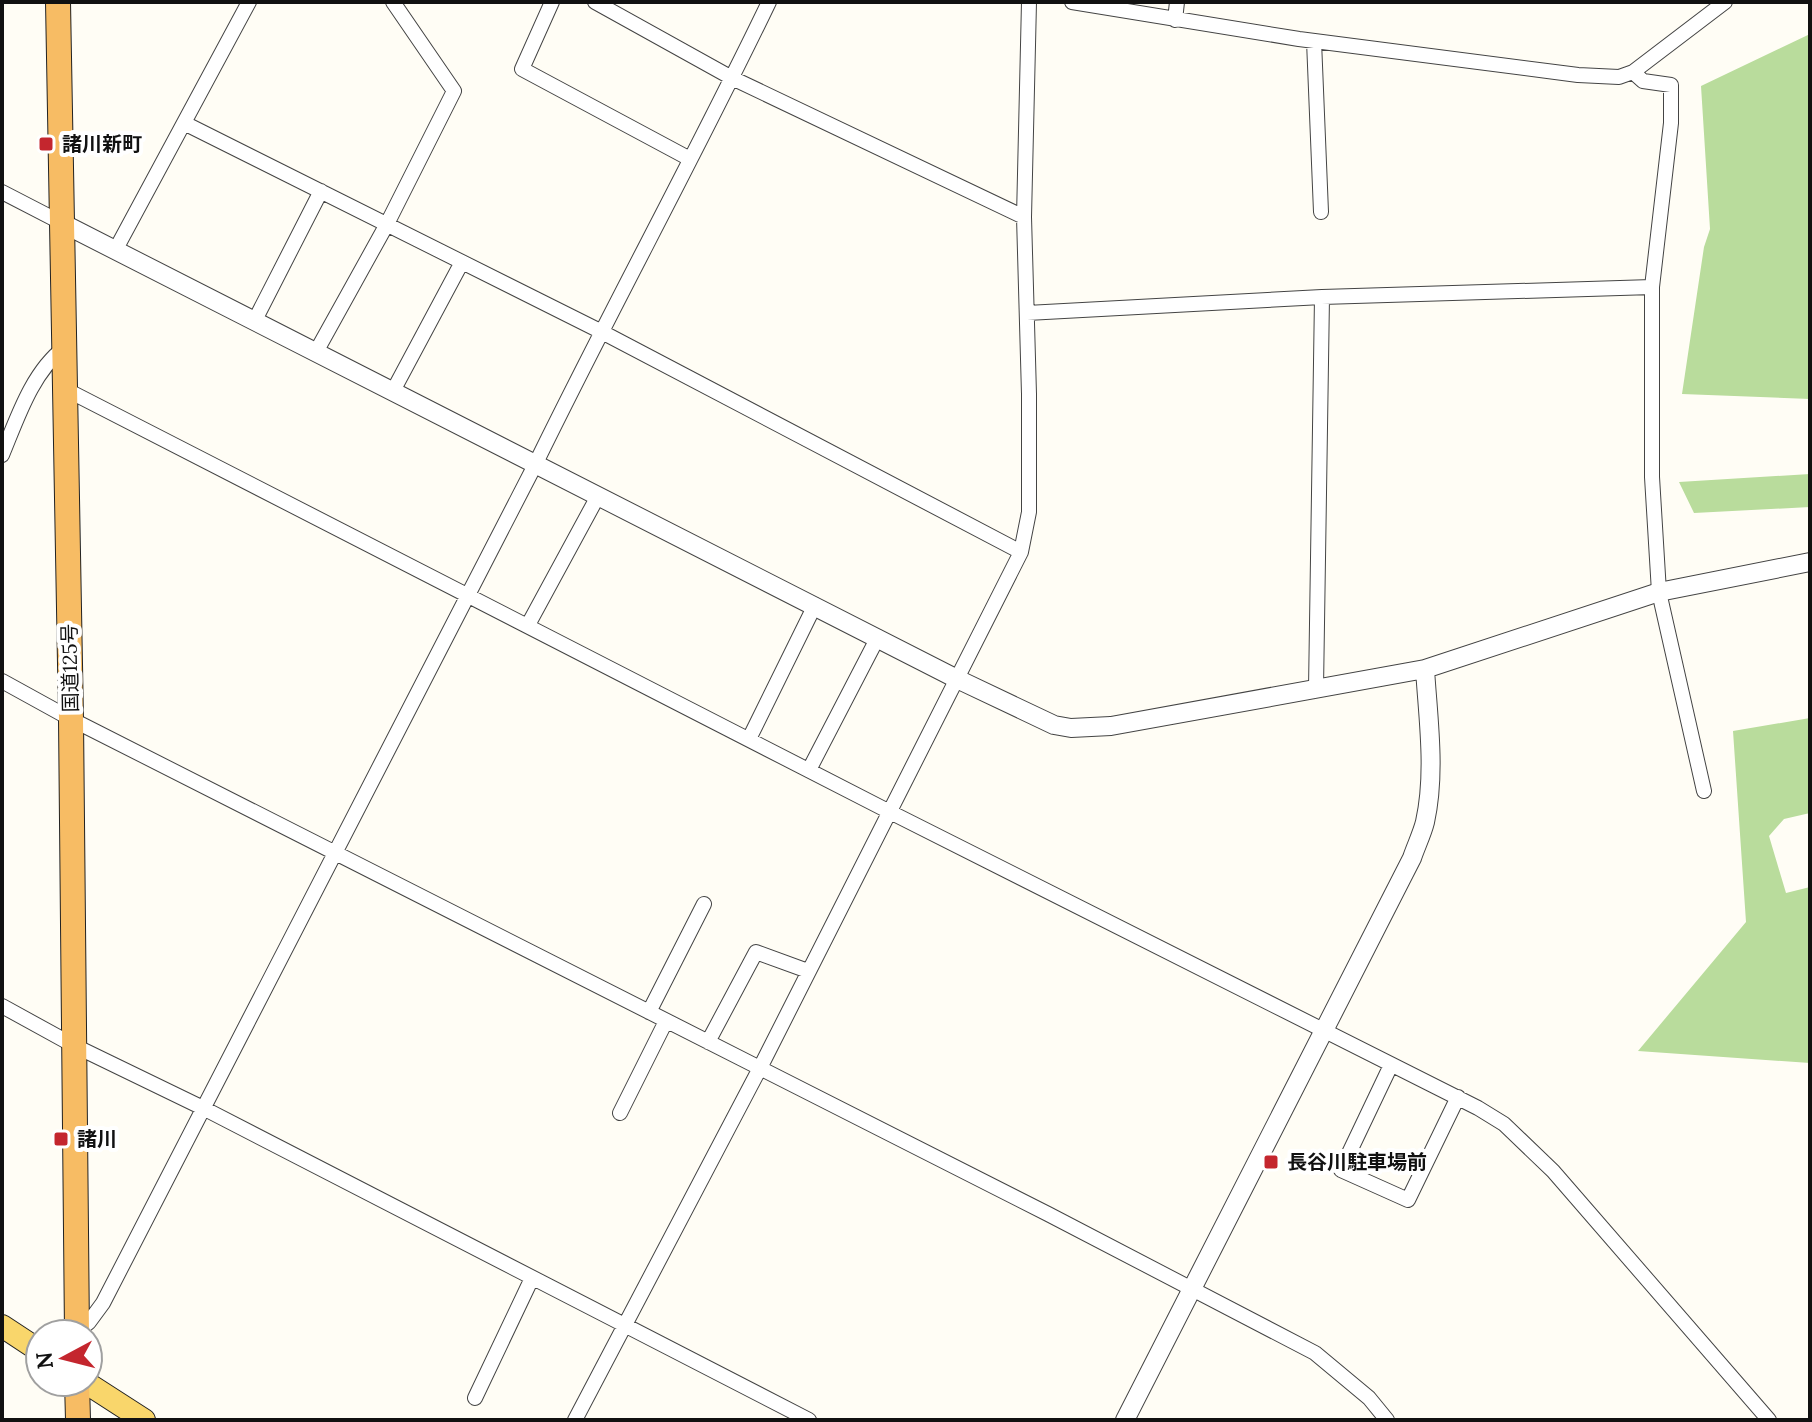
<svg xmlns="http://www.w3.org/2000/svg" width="1812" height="1422" font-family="Lora,'Noto Sans JP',serif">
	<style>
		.forest { fill: #b9dc9c }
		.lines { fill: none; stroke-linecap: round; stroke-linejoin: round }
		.minor-casing { stroke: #444; stroke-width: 16 }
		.tertiary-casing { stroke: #444; stroke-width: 20 }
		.primary-casing { stroke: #222; stroke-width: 24 }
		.trunk-casing { stroke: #222; stroke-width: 26 }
		.minor { stroke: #fff; stroke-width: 14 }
		.tertiary { stroke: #fff; stroke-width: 18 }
		.primary { stroke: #f9d66b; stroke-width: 22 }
		.trunk { stroke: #f7bc64; stroke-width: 24 }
		.poi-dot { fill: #c4262e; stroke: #fff; stroke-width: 3 }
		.labels { text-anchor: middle; stroke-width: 8; stroke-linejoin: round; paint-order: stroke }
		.poi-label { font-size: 20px; font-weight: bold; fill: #111; stroke: #fff; text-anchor: start }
		.street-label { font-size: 20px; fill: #111; stroke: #fff }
	</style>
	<rect width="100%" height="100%" fill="#fffdf5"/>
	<path class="forest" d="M1810 34V399L1682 394 1704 247 1710 229 1701 86Z
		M1810 474V507L1694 513 1679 482Z
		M1810 718V813L1784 819 1769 836 1786 893 1810 887V1063L1638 1051 1746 922 1733 731Z"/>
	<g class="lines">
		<defs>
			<path id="minor" d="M552 2 522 69 690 159
				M595 2 732 78 1024 217
				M1072 2 1299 39 1578 75 1619 77 1633 72 1725 2
				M1175 20 1177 2
				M1314 41 1321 212
				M1633 72 1643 81 1671 85V123L1652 287V477L1659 592 1704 791
				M184 123 600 331 1021 552
				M2 192 62 223
				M116 249 249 2
				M1027 313 1322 297 1652 287
				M255 320 321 191
				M316 352 387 224 454 91 393 2
				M63 388 888 811 1478 1108 1504 1124 1553 1171 1769 1420
				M393 391 462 262
				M2 455C17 419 32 372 64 348
				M528 625 598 496
				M2 681 71 719 1048 1214 1315 1353 1369 1398 1387 1420
				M1316 689 1322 297
				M749 739 815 605
				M809 770 878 637
				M2 1006 73 1045 203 1108 809 1420
				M649 1012 704 904
				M708 1042 756 952 808 971
				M1391 1065 1341 1170 1408 1200 1458 1097
				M620 1113 666 1021
				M77 1332 89 1322 103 1303 535 465C611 309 694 158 769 2
				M475 1398 532 1278
				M575 1420 760 1068 1021 552 1029 512V394L1024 217 1029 2"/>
			<path id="tertiary" d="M62 223 955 678 1054 725 1071 728 1111 726 1425 669 1659 592 1810 562
				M1125 1420 1412 858C1416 846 1422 834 1425 822 1436 772 1428 718 1425 669"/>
			<path id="primary" d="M2 1326 40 1351
				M85 1382 144 1420"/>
			<path id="trunk" d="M58 2 71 719 77 1334
				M77 1382 78 1420"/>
		</defs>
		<use href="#minor" class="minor-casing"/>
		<use href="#tertiary" class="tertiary-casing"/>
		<use href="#primary" class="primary-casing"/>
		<use href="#trunk" class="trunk-casing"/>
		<use href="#minor" class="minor"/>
		<use href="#tertiary" class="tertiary"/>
		<use href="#primary" class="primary"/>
		<use href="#trunk" class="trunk"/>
	</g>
	<g class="poi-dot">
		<rect x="38" y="136" width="16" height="16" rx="4"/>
		<rect x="53" y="1131" width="16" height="16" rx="4"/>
		<rect x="1263" y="1154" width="16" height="16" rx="4"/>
	</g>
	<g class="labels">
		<g class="poi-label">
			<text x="62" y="151">諸川新町</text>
			<text x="77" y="1146">諸川</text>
			<text x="1287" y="1169">長谷川駐車場前</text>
		</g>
		<g class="street-label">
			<text transform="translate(70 668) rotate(-91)" y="7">国道125号</text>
		</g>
	</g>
	<rect width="1812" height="1422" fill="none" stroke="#111111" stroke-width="8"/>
	<g transform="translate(64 1358) rotate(263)"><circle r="38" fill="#ffffff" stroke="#a0a0a0" stroke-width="2"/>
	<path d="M0-6L14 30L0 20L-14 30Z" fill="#c4262e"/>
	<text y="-12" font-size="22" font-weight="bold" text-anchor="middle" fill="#111111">N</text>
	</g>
</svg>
